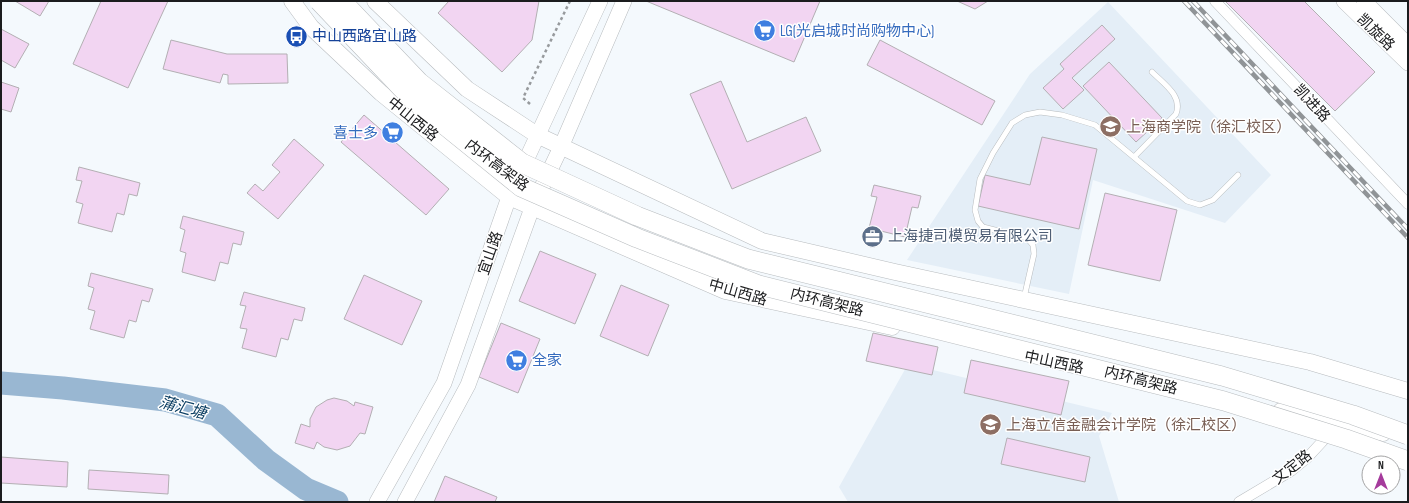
<svg xmlns="http://www.w3.org/2000/svg" width="1409" height="503" font-family="'Sofia Sans Condensed','Noto Sans SC',sans-serif">
	<style>
		.built { fill: #e4eef7 }
		.lines { fill: none; stroke-linecap: round; stroke-linejoin: round }
		.river { stroke: #99b7d2; stroke-width: 23 }
		.building { fill: #f2d5f2; stroke: #b3afb3 }
		.lane-casing { stroke: #b8bcbf; stroke-width: 6 }
		.street-casing { stroke: #b8bcbf; stroke-width: 11 }
		.secondary-casing { stroke: #b8bcbf; stroke-width: 16 }
		.primary-casing { stroke: #b8bcbf; stroke-width: 17 }
		.path { stroke: #979a9d; stroke-width: 2.5; stroke-dasharray: 3 3; stroke-linecap: butt }
		.lane { stroke: #fff; stroke-width: 5 }
		.street { stroke: #fff; stroke-width: 10 }
		.secondary { stroke: #fff; stroke-width: 15 }
		.primary { stroke: #fff; stroke-width: 16 }
		.rail-casing { stroke: #909497; stroke-width: 4.5 }
		.rail { stroke: #fff; stroke-width: 3; stroke-dasharray: 9; stroke-linecap: butt }
		.highway-bridge-casing { stroke: #b8bcbf; stroke-width: 20; stroke-linecap: butt }
		.highway-bridge { stroke: #fff; stroke-width: 19 }
		.labels { text-anchor: middle; stroke-width: 3; stroke-linejoin: round; paint-order: stroke }
		.shop-label { font-size: 15px; fill: #366cbe; stroke: #fff; text-anchor: start }
		.street-label { font-size: 15px; fill: #1b1c1e; stroke: #fff }
		.transit-label { font-size: 15px; fill: #164399; stroke: #fff; text-anchor: start }
		.education-label { font-size: 15px; fill: #785e54; stroke: #fff; text-anchor: start }
		.service-label { font-size: 15px; fill: #4e5e75; stroke: #fff; text-anchor: start }
		.water-label { font-size: 16px; font-style: italic; fill: #0e4064; stroke: #fff }
	</style>
	<rect width="100%" height="100%" fill="#f4f9fd"/>
	<path class="built" d="M1108 2 1271 175 1225 223 1093 180 1069 294 907 260 1030 74Z
		M908 364 1112 413 1099 436 1119 502H848L839 487Z"/>
	<g class="lines">
		<path class="river" d="M1 383 63 388 165 400 217 415 266 460 306 489 337 502"/>
	</g>
	<path class="building" d="M15 1H49L40 16Z
		M101 1H168L128 88 73 64Z
		M449 1H539L532 40 502 72 438 13Z
		M646 1H820L794 62Z
		M957 1H988L975 9Z
		M1225 1H1304L1375 72 1335 111Z
		M1102 25 1115 39 1072 78 1084 90 1063 109 1043 88 1064 69 1060 64Z
		M1 29 29 44 15 68 1 60Z
		M171 40 227 54H287L288 83 228 84V75L223 74 220 83 163 69Z
		M880 40 995 101 982 125 867 65Z
		M1109 62 1162 118 1136 142 1083 86Z
		M721 81 747 142 806 117 821 151 732 189 690 94Z
		M1 82 19 88 11 112 1 109Z
		M364 115 449 189 426 215 341 142Z
		M1042 137 1097 149 1079 229 978 206 985 175 1030 185Z
		M294 139 324 165 278 219 247 193 255 184 263 191 280 172 272 165Z
		M79 167 140 183 137 196 129 194 124 215 117 213 112 232 78 223 83 204 76 202 82 181 76 180Z
		M874 185 921 196 918 208 912 207 905 237 869 228 877 197 871 196Z
		M1105 193 1177 210 1160 281 1088 265Z
		M183 216 244 232 241 245 233 243 228 264 220 262 215 281 182 272 186 253 180 251 185 230 180 228Z
		M540 251 596 274 575 324 519 301Z
		M91 273 153 289 149 302 142 300 136 322 129 320 124 338 90 329 95 311 88 309 94 288 88 286Z
		M364 275 422 301 402 345 344 319Z
		M621 285 669 305 648 356 600 336Z
		M244 292 305 308 302 321 294 319 288 340 281 338 276 357 242 348 247 329 240 328 246 306 240 305Z
		M501 323 540 339 518 393 479 377Z
		M873 333 938 347 932 375 866 361Z
		M971 360 1069 381 1061 415 964 393Z
		M334 398 347 401 354 406 355 402 373 407 365 434 360 433 350 446 337 450 324 447 317 442 314 449 295 443 301 424 310 427V419L316 407 327 400Z
		M1007 438 1090 457 1085 482 1001 464Z
		M1 457 68 462 67 487 1 483Z
		M89 470 169 475 168 494 88 489Z
		M445 476 497 497 495 502H434Z"/>
	<g class="lines">
		<defs>
			<path id="lane" d="M1135 156 1176 114C1183 96 1164 84 1152 72
				M1024 298 1034 254 1033 245 1027 238 983 227 978 221 975 210 980 179 993 153 1012 123 1025 115 1040 112 1062 115 1095 125 1187 201 1200 205 1213 200 1238 175"/>
			<path id="street" d="M1215 1 1408 204
				M1239 502 1291 471 1307 458 1331 432"/>
			<path id="secondary" d="M1344 1 1408 63
				M1364 1 1408 45
				M377 502 444 383 509 197 600 1
				M405 502 468 385 532 208 561 147 624 1"/>
			<path id="primary" d="M292 1 311 27 381 93 509 197 725 291 892 327
				M375 1 467 89 537 135 762 241 895 272 1310 362 1408 391
				M1281 411 1383 433"/>
		</defs>
		<use href="#lane" class="lane-casing"/>
		<use href="#street" class="street-casing"/>
		<use href="#secondary" class="secondary-casing"/>
		<use href="#primary" class="primary-casing"/>
		<path class="path" d="M530 104 523 98 570 1"/>
		<use href="#lane" class="lane"/>
		<use href="#street" class="street"/>
		<use href="#secondary" class="secondary"/>
		<use href="#primary" class="primary"/>
		<defs>
			<path id="rail" d="M1184 1 1408 238
				M1193 1 1408 229"/>
		</defs>
		<use href="#rail" class="rail-casing"/>
		<use href="#rail" class="rail"/>
		<defs>
			<path id="highway-bridge" d="M319 1 411 98 521 187 637 238 759 285 1224 401 1346 439 1408 461
				M342 1 419 82 522 163 637 216 748 259 1222 376 1353 415 1408 435"/>
		</defs>
		<use href="#highway-bridge" class="highway-bridge-casing"/>
		<use href="#highway-bridge" class="highway-bridge"/>
	</g>
	<defs>
		<symbol id="supermarket-disc" viewBox="-11 -11 22 22"><circle r="9.5" fill="#3f7fe0" stroke="#fff"/><path d="M-6-5.5h2.5l.6 2H6L4.5 2H-2.5L-4.4-4H-6ZM-1.5 3.2a1.3 1.3 0 1 0 .1 0ZM3 3.2a1.3 1.3 0 1 0 .1 0Z" fill="#fff"/></symbol>
		<symbol id="bus-disc" viewBox="-11 -11 22 22"><circle r="9.5" fill="#1a4fb4" stroke="#fff"/><path d="M-5-6H5V4H4V6H2V4H-2V6H-4V4H-5ZM-3.5-4V0h7V-4ZM-3.5 1.2v1.5H-2V1.2ZM2 1.2v1.5H3.5V1.2Z" fill="#fff"/></symbol>
		<symbol id="university-disc" viewBox="-11 -11 22 22"><circle r="9.5" fill="#8d6e63" stroke="#fff"/><path d="M0-5L7-2L0 1L-7-2ZM-4 1L0 2.5L4 1V4Q0 6-4 4Z" fill="#fff"/></symbol>
		<symbol id="office-disc" viewBox="-11 -11 22 22"><circle r="9.5" fill="#5c6f8a" stroke="#fff"/><path d="M-6-3h4V-5.5h4V-3h4V5H-6ZM-1-4.5V-3h2v-1.5ZM-6 0V1H6V0Z" fill="#fff"/></symbol>
	</defs>
	<g fill-rule="evenodd">
		<use href="#supermarket-disc" x="752" y="18" width="25" height="25"/>
		<use href="#bus-disc" x="284" y="24" width="25" height="25"/>
		<use href="#university-disc" x="1098" y="114" width="25" height="25"/>
		<use href="#supermarket-disc" x="380" y="120" width="25" height="25"/>
		<use href="#office-disc" x="860" y="224" width="25" height="25"/>
		<use href="#supermarket-disc" x="504" y="348" width="25" height="25"/>
		<use href="#university-disc" x="978" y="412" width="25" height="25"/>
	</g>
	<g class="labels">
		<g class="shop-label">
			<text x="780" y="36">LG(光启城时尚购物中心)</text>
			<text x="378" y="138" text-anchor="end">喜士多</text>
			<text x="532" y="365">全家</text>
		</g>
		<g class="street-label">
			<text transform="translate(1376 32) rotate(44)" y="5">凯旋路</text>
			<text transform="translate(1312 103) rotate(47)" y="5">凯进路</text>
			<text transform="translate(413 119) rotate(39)" y="5">中山西路</text>
			<text transform="translate(497 165) rotate(37)" y="5">内环高架路</text>
			<text transform="translate(490 253) rotate(-71)" y="5">宜山路</text>
			<text transform="translate(738 292) rotate(16)" y="5">中山西路</text>
			<text transform="translate(827 302) rotate(14)" y="5">内环高架路</text>
			<text transform="translate(1054 362) rotate(12)" y="5">中山西路</text>
			<text transform="translate(1141 380) rotate(14)" y="5">内环高架路</text>
			<text transform="translate(1292 467) rotate(-38)" y="5">文定路</text>
		</g>
		<g class="transit-label">
			<text x="312" y="41">中山西路宜山路</text>
		</g>
		<g class="education-label">
			<text x="1126" y="132">上海商学院（徐汇校区）</text>
			<text x="1006" y="430">上海立信金融会计学院（徐汇校区）</text>
		</g>
		<g class="service-label">
			<text x="888" y="241">上海捷司模贸易有限公司</text>
		</g>
		<g class="water-label">
			<text transform="translate(183 407) rotate(15)" y="6">蒲汇塘</text>
		</g>
	</g>
	<rect width="1409" height="503" fill="none" stroke="#1b1c1e" stroke-width="4"/>
	<g transform="translate(1381 475)"><circle r="19" fill="#ffffff" stroke="#a4a4a5"/>
	<path d="M0-3L7 15L0 10L-7 15Z" fill="#a53b9c"/>
	<text y="-6" font-size="11" font-weight="bold" text-anchor="middle" fill="#1b1c1e">N</text>
	</g>
</svg>
